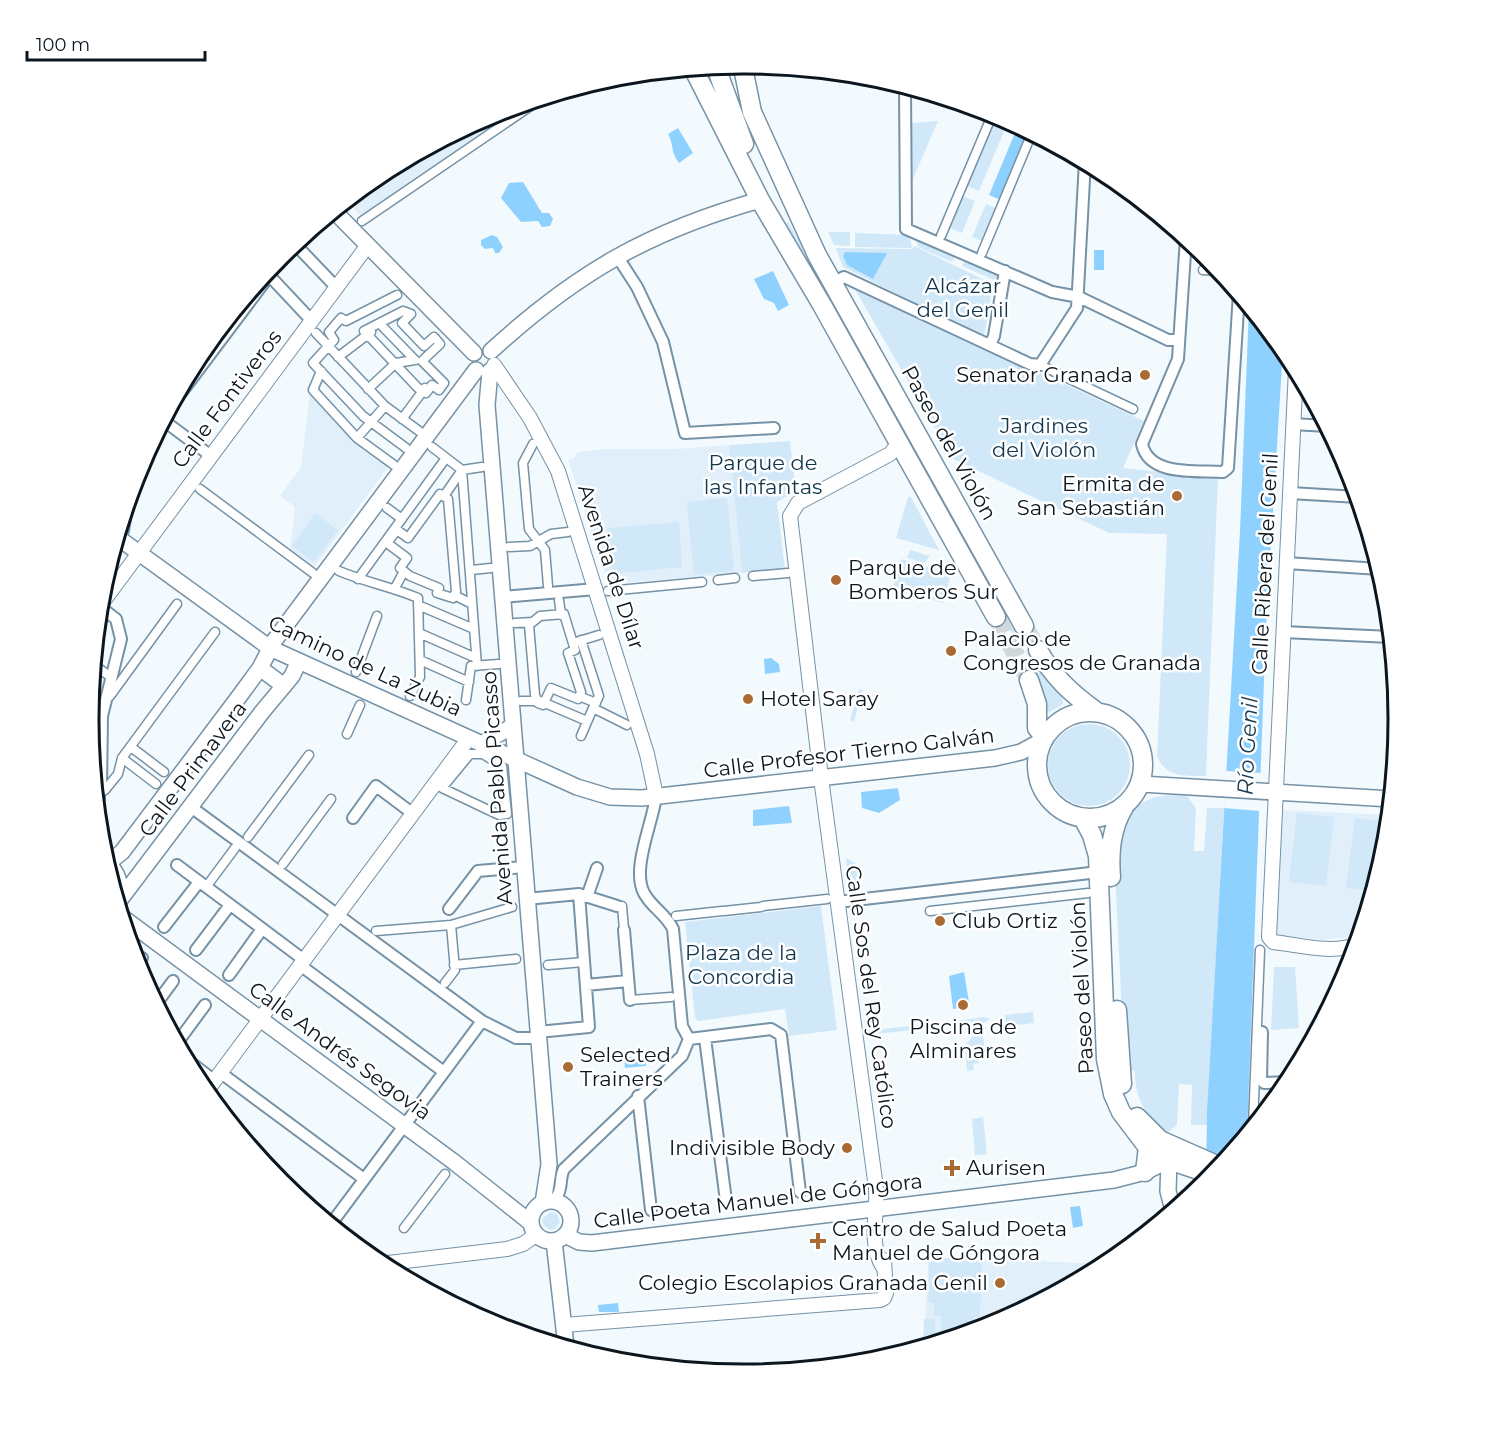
<svg xmlns="http://www.w3.org/2000/svg" width="1487" height="1437" font-family="Montserrat,sans-serif">
	<style>
		.built { fill: #e0effa }
		.green { fill: #d1e8f9 }
		.water { fill: #8fd1fe }
		.pier { fill: #f3fafe }
		.lines { fill: none; stroke-linecap: round; stroke-linejoin: round }
		.primary-tunnel { stroke: #d0d8dc; stroke-width: 18; stroke-dasharray: 18 9; stroke-linecap: butt }
		.pedestrian-casing { stroke: #7692a6; stroke-width: 11 }
		.minor-casing { stroke: #7692a6; stroke-width: 14 }
		.tertiary-casing { stroke: #7692a6; stroke-width: 16 }
		.secondary-casing { stroke: #7692a6; stroke-width: 18 }
		.primary-casing { stroke: #7692a6; stroke-width: 21 }
		.pedestrian { stroke: #fff; stroke-width: 8 }
		.minor { stroke: #fff; stroke-width: 10 }
		.tertiary { stroke: #fff; stroke-width: 14 }
		.secondary { stroke: #fff; stroke-width: 15 }
		.primary { stroke: #fff; stroke-width: 18 }
		.poi-dot { fill: #aa6a33; stroke: #fff; stroke-width: 2 }
		.labels { text-anchor: middle; stroke-width: 5; stroke-linejoin: round; paint-order: stroke }
		.park-label { font-size: 21px; fill: #11364d; stroke: #fff }
		.poi-label { font-size: 21px; fill: #0b161e; stroke: #fff; text-anchor: start }
		.street-label { font-size: 21px; fill: #0b161e; stroke: #fff }
		.water-label { font-size: 22px; font-style: italic; fill: #173b52; stroke: #fff }
		.rim { fill: none; stroke: #0b161e; stroke-width: 3 }
	</style>
	<rect width="100%" height="100%" fill="#f3fafe"/>
	<path class="built" d="M530 102 361 216 346 201 380 173 493 113Z
		M310 393 361 448 388 467 315 566 290 549 295 507 280 496 301 467Z
		M729 445 742 573 609 584 568 460 574 458 578 452 604 449H676Z
		M1282 810 1389 815 1386 847 1358 940 1336 938 1324 940 1275 935Z
		M929 1258 982 1259 1107 1264 994 1324 923 1346Z"/>
	<path class="green" d="M938 121 909 188 910 123Z
		M472 124V138H446Z
		M993 124 1005 129 979 191 967 186Z
		M963 196 975 201 962 233 950 228Z
		M986 204 998 209 984 242 972 237Z
		M788 222 848 326 844 328 786 223Z
		M828 232H850V246L834 245Z
		M855 233 909 235 912 246 911 248 855 247Z
		M915 237 956 254 952 262 918 247Z
		M914 246 993 284 984 337 843 267 836 248 912 249Z
		M966 259 1000 274 994 280 962 266Z
		M853 286 1144 421 1123 468 1218 478 1206 776C1185 776 1166 778 1157 756L1167 534 1109 533 953 459Z
		M855 336 897 413 892 416 849 339Z
		M790 441 796 491 777 502 785 569 742 573 729 445Z
		M923 458 1019 629 1016 641 917 461Z
		M908 497H911L939 550 896 538Z
		M727 498 734 571 694 575 687 502Z
		M315 513 338 530 314 562 292 546Z
		M679 522 682 567 611 574 607 528Z
		M910 550 930 556 924 563 907 558Z
		M901 559 951 574 943 603 893 588Z
		M1037 662 1062 695 1063 704 1048 713 1030 667Z
		M859 689 863 690 854 722 850 720Z
		M1048 765a41 41 0 1 1 82 0a41 41 0 1 1-82 0Z
		M1172 795 1187 796 1196 808 1194 851H1204L1207 808H1224L1207 1125H1191L1192 1085 1179 1084 1177 1125 1167 1133C1146 1115 1134 1098 1135 1071L1125 1070 1115 875 1118 835 1128 813 1137 805 1155 797Z
		M1297 813 1334 817 1326 886 1289 882Z
		M1355 818 1389 822 1386 847 1373 891 1346 888Z
		M846 858 857 864 860 888 849 889Z
		M821 906 837 1030 789 1036 785 1009 698 1021 695 1018 685 922Z
		M1274 967H1295L1299 1028 1271 1030Z
		M1033 1012 1034 1023 1006 1026 1005 1015Z
		M984 1017 990 1019 983 1023 940 1027V1023Z
		M935 1023 936 1028 874 1034V1030Z
		M977 1032H983L985 1054 979 1055V1063L973 1064 974 1070 967 1071 965 1045Z
		M983 1117 987 1154 975 1155 972 1119Z
		M551 1212 557 1214 560 1222 555 1229 550 1230 543 1225 542 1219Z
		M929 1258 982 1259 980 1317H974L973 1330 963 1334 941 1333V1316H934V1303L928 1302Z
		M924 1319H935V1342L923 1346Z"/>
	<path class="water" d="M678 128 693 153 679 163C670 151 674 144 668 134Z
		M1015 133 1027 138 1001 200 989 195Z
		M523 182 542 213H549L553 219 550 226 542 227 538 221 521 222 501 198 509 183Z
		M492 235 497 237 503 247 499 253H495L493 248 485 249 481 245V240Z
		M1094 250H1104V270H1094Z
		M845 252 887 253 873 279 847 265 843 256Z
		M773 271 789 305 778 311 774 303 764 299 754 279Z
		M1249 307 1283 348 1266 627 1247 1134 1206 1183 1207 1112 1240 531Z
		M771 658 779 664 780 672 765 674 764 659Z
		M898 788 900 800 879 813 862 808 861 792Z
		M789 806 792 823 753 826V810Z
		M964 972 969 1002 965 1007 953 1009 949 976Z
		M645 1056 646 1066 625 1068 624 1058Z
		M1080 1206 1083 1226 1073 1228 1070 1207Z
		M618 1303 619 1312H599L598 1305Z"/>
	<path class="pier" d="M1226 771 1262 773 1260 811 1224 808Z"/>
	<g class="lines">
		<path class="primary-tunnel" d="M996 617 1029 680
			M1024 626 1038 650"/>
		<defs>
			<path id="pedestrian" d="M362 221 544 97
				M941 236 993 113
				M982 253 1032 133
				M1203 270 1220 271
				M397 295 346 321 341 318 329 332 334 340 313 363 363 416 406 448
				M403 311 411 314 402 323 424 346 434 337 440 344 422 361 444 383 439 390 432 385 426 393 418 388 364 331Z
				M382 326 415 360
				M316 333 385 406 419 431
				M338 357 371 332
				M1040 365 1133 409
				M321 371 313 390 357 438 394 465
				M368 389 396 363 415 360
				M402 419 425 388
				M357 438 385 406
				M533 444 523 463 529 529 545 550 548 586
				M432 447 462 470 482 467
				M462 470 477 666
				M200 489 313 573
				M440 494 448 499 456 592 453 598 437 593 439 588 410 576 400 568 407 558 387 543 397 530 408 538Z
				M444 496 462 470
				M387 508 402 519
				M509 547 530 546 551 534 568 532
				M471 570 491 568
				M339 571C365 582 392 587 418 598L420 677 410 696
				M753 576 788 573
				M358 579 446 458
				M718 580 735 578
				M395 588 404 571
				M608 591 702 582
				M454 595 472 604
				M559 600 561 615
				M418 605 474 629
				M564 614 575 650 568 653 581 692 578 699 551 688 543 705 538 703 535 695 529 625 540 616Z
				M515 623 532 622
				M419 633 476 658
				M581 640 599 696 593 708
				M576 642 599 635
				M420 660 469 682
				M93 664 108 675
				M356 672 377 616
				M110 696 177 604
				M579 696 596 703
				M466 700 471 666 499 664
				M521 701H540L587 721
				M89 709 98 716
				M347 734 360 705
				M581 736 593 708 627 725
				M131 747 164 772
				M470 754H483L502 766 507 814 499 815 442 788Z
				M122 758 156 784
				M92 759 96 762
				M105 790 118 774 122 758 215 632
				M248 837 309 755
				M283 864 331 799
				M209 883 235 848
				M617 906H622L624 930
				M763 906 827 899
				M724 911 761 907
				M930 911 1088 893
				M676 916 722 911
				M376 931 451 925 512 907
				M454 965 516 959
				M548 965 584 962
				M445 983 455 970 451 925
				M630 1000 671 997
				M1253 1125 1260 950
				M404 1228 445 1174"/>
			<path id="minor" d="M905 86 906 229 1052 292 1079 297 1168 340H1179
				M1186 238 1178 359 1142 444C1149 477 1197 470 1223 472L1228 468 1239 293
				M294 243 337 288
				M617 256 637 287 663 342 685 433 774 428
				M266 272 312 321
				M833 283 844 277 1030 364 1040 365 1077 308 1085 161
				M990 345 994 336 1005 271
				M181 393 269 276
				M163 420 211 456
				M1293 424 1327 426
				M1290 493 1358 497
				M118 538 123 531 127 505
				M1286 563 1380 569
				M503 597 596 589
				M1283 632 1391 637
				M656 796C653 822 631 869 644 893 651 907 666 914 673 929L682 1026 689 1039
				M97 806 101 787 102 716 121 639 116 619 99 606
				M191 807 482 1021 516 1038H538
				M353 818 376 786 412 813
				M177 865 304 960
				M587 897 597 868
				M526 899 579 894 617 906
				M838 902 1099 872
				M449 909 478 871 524 867
				M164 927 199 882
				M624 930 630 1000
				M196 950 230 905
				M137 965 142 958
				M300 965 444 1072
				M229 975 262 929
				M586 985 628 981
				M156 1004 173 981
				M538 1032 589 1027 579 894
				M1262 1032 1261 1080 1264 1083 1289 1082
				M705 1038 726 1201
				M689 1039 771 1029 781 1035 800 1192
				M177 1043 205 1005
				M186 1059 215 1081
				M221 1073 364 1179
				M638 1096 651 1210
				M557 1196C563 1187 559 1178 564 1169L682 1056 689 1039
				M331 1224 482 1021"/>
			<path id="tertiary" d="M494 365 530 418 558 471 647 754 656 796
				M1296 369 1269 937 1273 942C1300 945 1331 954 1356 945
				M99 607 368 245
				M206 1092 469 738
				M380 1264 507 1249 523 1244 536 1235
				M883 1267C868 1243 878 1214 876 1188L821 778 790 516 798 503 890 454 899 443
				M564 1325 880 1300 884 1298 886 1293 884 1260"/>
			<path id="secondary" d="M334 211 474 353
				M491 351C576 273 649 231 760 200
				M490 371 487 405 549 1164 543 1203
				M117 537 270 648 577 787 610 797 642 798 995 758 1021 752 1043 740
				M260 668 284 686
				M481 744 513 726
				M1141 784 1391 799
				M105 861C118 871 123 886 118 903
				M108 863 122 852 241 694 260 668 274 641 476 370
				M119 901 262 712 292 676 299 661
				M122 917 454 1162 531 1223
				M1169 1160 1168 1191 1173 1210
				M531 1221a20 20 0 1 1 40 0a20 20 0 1 1-40 0Z
				M565 1235 579 1242 592 1243 1114 1180 1145 1172 1169 1160
				M554 1241 566 1346"/>
			<path id="primary" d="M742 63 752 112 817 255 1024 626
				M693 68 760 200 822 305 996 617
				M717 70 744 144
				M1038 650C1053 677 1072 694 1097 712
				M1029 680 1037 704V728L1045 737
				M1037 765a53 53 0 1 1 106 0a53 53 0 1 1-106 0Z
				M1083 818 1092 835 1098 856 1106 1059 1113 1094 1121 1112 1149 1149 1169 1160 1213 1175
				M1111 877C1109 852 1111 829 1124 807
				M1117 1010 1122 1084
				M1137 1117 1160 1140 1212 1163
				M1145 1172 1149 1138"/>
		</defs>
		<use href="#pedestrian" class="pedestrian-casing"/>
		<use href="#minor" class="minor-casing"/>
		<use href="#tertiary" class="tertiary-casing"/>
		<use href="#secondary" class="secondary-casing"/>
		<use href="#primary" class="primary-casing"/>
		<use href="#pedestrian" class="pedestrian"/>
		<use href="#minor" class="minor"/>
		<use href="#tertiary" class="tertiary"/>
		<use href="#secondary" class="secondary"/>
		<use href="#primary" class="primary"/>
	</g>
	<g class="poi-dot">
		<circle cx="1145" cy="375" r="6"/>
		<circle cx="1177" cy="496" r="6"/>
		<circle cx="836" cy="580" r="6"/>
		<circle cx="951" cy="651" r="6"/>
		<circle cx="748" cy="699" r="6"/>
		<circle cx="940" cy="921" r="6"/>
		<circle cx="963" cy="1005" r="6"/>
		<circle cx="568" cy="1067" r="6"/>
		<circle cx="847" cy="1148" r="6"/>
		<path d="M949 1159h6v6h6v6h-6v6h-6v-6h-6v-6h6z"/>
		<path d="M815 1232h6v6h6v6h-6v6h-6v-6h-6v-6h6z"/>
		<circle cx="1000" cy="1283" r="6"/>
	</g>
	<g class="labels">
		<g class="park-label">
			<text x="963" y="293">Alcázar<tspan x="963" dy="24">del Genil</tspan></text>
			<text x="1044" y="433">Jardines<tspan x="1044" dy="24">del Violón</tspan></text>
			<text x="763" y="470">Parque de<tspan x="763" dy="24">las Infantas</tspan></text>
			<text x="741" y="960">Plaza de la<tspan x="741" dy="24">Concordia</tspan></text>
		</g>
		<g class="poi-label">
			<text x="1133" y="382" text-anchor="end">Senator Granada</text>
			<text x="1165" y="491" text-anchor="end">Ermita de<tspan x="1165" dy="24">San Sebastián</tspan></text>
			<text x="848" y="575">Parque de<tspan x="848" dy="24">Bomberos Sur</tspan></text>
			<text x="963" y="646">Palacio de<tspan x="963" dy="24">Congresos de Granada</tspan></text>
			<text x="760" y="706">Hotel Saray</text>
			<text x="952" y="928">Club Ortiz</text>
			<text x="963" y="1034" text-anchor="middle">Piscina de<tspan x="963" dy="24">Alminares</tspan></text>
			<text x="580" y="1062">Selected<tspan x="580" dy="24">Trainers</tspan></text>
			<text x="835" y="1155" text-anchor="end">Indivisible Body</text>
			<text x="966" y="1175">Aurisen</text>
			<text x="832" y="1236">Centro de Salud Poeta<tspan x="832" dy="24">Manuel de Góngora</tspan></text>
			<text x="988" y="1290" text-anchor="end">Colegio Escolapios Granada Genil</text>
		</g>
		<g class="street-label">
			<text transform="translate(227 399) rotate(-53)" y="7">Calle Fontiveros</text>
			<text transform="translate(949 443) rotate(61)" y="7">Paseo del Violón</text>
			<text transform="translate(1265 564) rotate(-87)" y="7">Calle Ribera del Genil</text>
			<text transform="translate(611 567) rotate(72)" y="7">Avenida de Dílar</text>
			<text transform="translate(365 666) rotate(25)" y="7">Camino de La Zubia</text>
			<text transform="translate(849 753) rotate(-7)" y="7">Calle Profesor Tierno Galván</text>
			<text transform="translate(193 769) rotate(-53)" y="7">Calle Primavera</text>
			<text transform="translate(497 788) rotate(-94)" y="7">Avenida Pablo Picasso</text>
			<text transform="translate(1082 988) rotate(-93)" y="7">Paseo del Violón</text>
			<text transform="translate(871 997) rotate(82)" y="7">Calle Sos del Rey Católico</text>
			<text transform="translate(340 1051) rotate(36)" y="7">Calle Andrés Segovia</text>
			<text transform="translate(758 1201) rotate(-7)" y="7">Calle Poeta Manuel de Góngora</text>
		</g>
		<g class="water-label">
			<text transform="translate(1247 746) rotate(-87)" y="8">Río Genil</text>
		</g>
	</g>
	<path d="M0 0H1487V1437H0ZM743 74H744A644 644 0 0 1 1388 718V720A644 644 0 0 1 744 1364H743A644 644 0 0 1 99 720V718A644 644 0 0 1 743 74Z" fill="#fff" fill-rule="evenodd"/>
	<path class="rim" d="M743 74H744A644 644 0 0 1 1388 718V720A644 644 0 0 1 744 1364H743A644 644 0 0 1 99 720V718A644 644 0 0 1 743 74Z"/>
	<path d="M27 51v9h178v-9" fill="none" stroke="#0b161e" stroke-width="3"/>
	<text x="36" y="51" font-size="18" fill="#0b161e" stroke="#ffffff" stroke-width="4.5" paint-order="stroke">100 m</text>
</svg>
